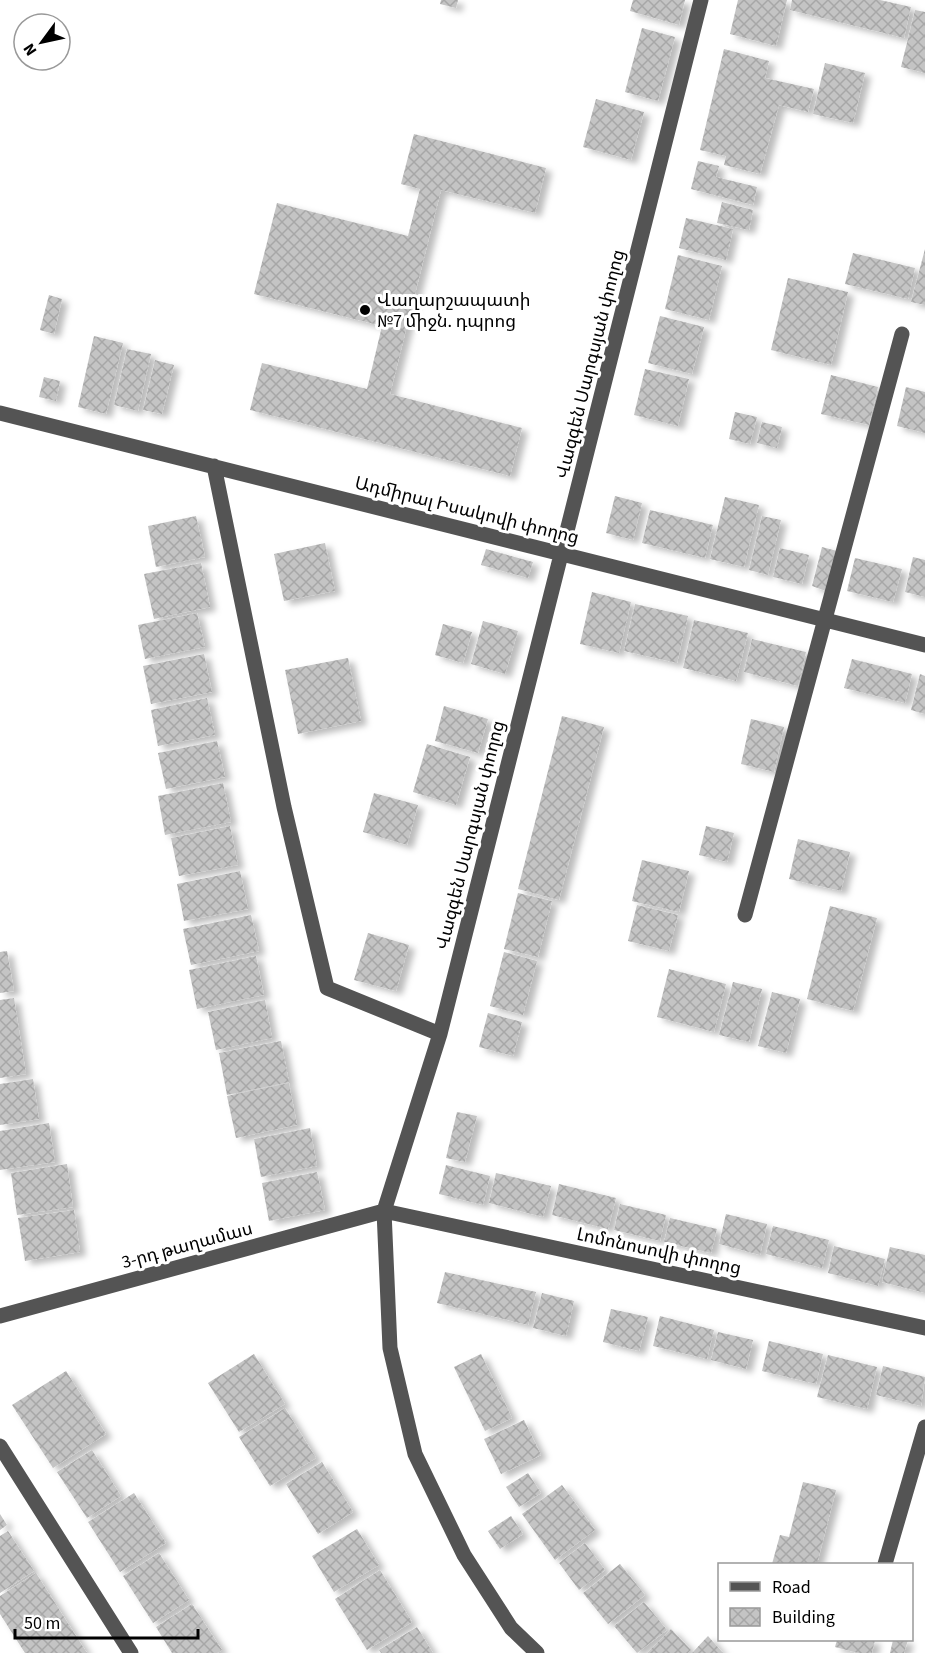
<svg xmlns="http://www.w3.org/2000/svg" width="925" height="1653" font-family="'Source Sans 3','Noto Sans Armenian',sans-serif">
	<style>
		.building { fill: url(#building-cross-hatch); filter: url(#shadow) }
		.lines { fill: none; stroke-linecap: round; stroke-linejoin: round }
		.minor { stroke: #545454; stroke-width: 15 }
		.poi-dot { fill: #000; stroke: #fff; stroke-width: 2 }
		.labels { text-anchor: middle; stroke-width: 6; stroke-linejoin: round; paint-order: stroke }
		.poi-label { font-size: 18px; fill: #000; stroke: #fff; text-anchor: start }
		.street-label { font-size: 18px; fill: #000; stroke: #fff }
	</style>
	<defs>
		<pattern id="building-cross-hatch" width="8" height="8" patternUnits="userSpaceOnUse" patternTransform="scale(1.5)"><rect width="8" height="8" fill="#c4c4c4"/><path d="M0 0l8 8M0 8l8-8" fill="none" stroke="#a7a7a7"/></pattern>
		<filter id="shadow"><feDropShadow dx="6" dy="4" stdDeviation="3" flood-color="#0004"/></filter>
	</defs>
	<rect width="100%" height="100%" fill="#fff"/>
	<path class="building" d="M441 0H458L456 8 440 4Z
		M633 0H685L679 25 630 11Z
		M738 0H787L776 46 730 34Z
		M792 0H880L911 7 904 38 790 10Z
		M915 10 925 12V73L901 67Z
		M642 28 675 37 658 101 625 92Z
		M724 49 769 61 765 78 814 89 808 112 779 105 760 174 724 165 726 156 700 150Z
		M825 63 865 73 853 123 813 114Z
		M596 99 644 112 631 160 583 147Z
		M414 134 546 168 535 213 441 190 390 394 522 428 510 476 250 410 262 363 367 389 382 326 254 294 277 203 408 236 420 189 401 184Z
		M698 161 719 166 716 177 757 187 753 205 691 189Z
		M722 202 753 210 749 230 717 223Z
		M686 218 733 229 726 260 679 248Z
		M925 249V305L911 302Z
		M853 253 915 268 908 299 845 284Z
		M678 255 722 266 709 320 665 309Z
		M788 278 848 292 831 365 771 350Z
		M49 295 62 299 54 334 40 330Z
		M660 316 704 327 692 374 648 363Z
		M94 336 123 343 106 414 78 407Z
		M127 349 151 354 138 411 114 405Z
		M155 360 174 365 162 414 143 410Z
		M645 369 689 379 678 426 634 415Z
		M831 375 878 387 869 425 821 414Z
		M44 377 60 381 56 401 39 397Z
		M906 387 925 392V433L897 426Z
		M735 412 757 417 750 444 729 439Z
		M762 422 782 427 777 448 757 443Z
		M615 496 642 503 633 540 606 533Z
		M725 497 759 505 744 567 710 559Z
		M650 510 713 525 705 558 642 543Z
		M196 516 205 557 156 567 148 526Z
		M762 516 781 520 768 575 749 570Z
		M325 543 335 591 284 601 274 554Z
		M822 547 837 551 826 591 812 586Z
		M780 548 809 555 802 584 773 577Z
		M486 549 533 562 528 578 481 565Z
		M913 557 925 560V597L905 592Z
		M855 558 902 569 893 602 847 591Z
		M201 563 210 607 154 619 144 574Z
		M592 592 631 602 619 653 580 644Z
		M635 604 688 616 677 663 624 651Z
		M197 613 205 647 145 659 138 625Z
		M694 620 748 633 736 681 683 668Z
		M483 621 518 631 505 674 471 664Z
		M443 624 472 632 463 663 435 655Z
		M752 639 806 652 798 686 744 672Z
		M204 654 212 692 151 704 143 666Z
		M348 658 361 721 298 734 285 670Z
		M852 659 912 674 905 703 844 688Z
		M920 674 925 676V714L911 710Z
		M207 698 215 735 158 746 151 710Z
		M444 706 488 719 478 753 435 741Z
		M562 716 604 727 559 900 518 889Z
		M751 719 784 727 774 772 741 764Z
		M217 741 225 777 166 789 158 753Z
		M427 744 470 757 456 805 413 792Z
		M223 783 231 822 165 835 158 796Z
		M374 793 418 805 407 845 363 832Z
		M230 826 238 865 179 876 171 838Z
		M706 826 734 833 727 862 699 855Z
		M798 839 850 852 841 891 789 879Z
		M642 860 689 871 679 912 632 901Z
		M240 871 248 909 184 921 177 884Z
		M518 893 552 901 538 957 504 949Z
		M637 905 678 915 669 951 628 941Z
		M830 906 877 918 853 1011 807 999Z
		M251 915 259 951 191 965 183 929Z
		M368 933 409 945 396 991 354 980Z
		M7 951 14 991 0 993V952Z
		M504 952 537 961 523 1015 490 1006Z
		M256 956 264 995 197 1009 189 970Z
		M669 969 726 984 714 1032 657 1017Z
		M733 982 762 989 749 1042 719 1035Z
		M772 992 800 999 786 1053 758 1046Z
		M14 998 26 1074 0 1078V1000Z
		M265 1000 272 1038 216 1050 208 1012Z
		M488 1013 522 1022 513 1056 479 1047Z
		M281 1041 289 1082 227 1095 219 1053Z
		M33 1079 39 1119 0 1125V1084Z
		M289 1083 297 1125 236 1138 227 1096Z
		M457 1112 477 1116 465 1162 446 1158Z
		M49 1123 55 1162 0 1170V1131Z
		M310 1128 317 1166 261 1177 254 1139Z
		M67 1164 73 1207 17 1215 11 1173Z
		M446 1165 490 1176 483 1205 439 1194Z
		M317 1172 325 1210 269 1221 262 1183Z
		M496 1173 551 1186 543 1217 489 1203Z
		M559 1184 616 1198 608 1229 552 1215Z
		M620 1204 666 1215 660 1241 614 1230Z
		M74 1210 80 1252 25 1261 18 1218Z
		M726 1214 767 1224 760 1255 719 1244Z
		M670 1218 717 1229 711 1253 664 1242Z
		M773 1226 829 1240 822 1268 766 1254Z
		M834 1246 885 1259 878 1286 828 1273Z
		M890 1247 925 1255V1293L882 1282Z
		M445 1272 536 1292 528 1325 437 1303Z
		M542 1293 574 1301 566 1336 533 1328Z
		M611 1309 648 1317 639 1351 603 1342Z
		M660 1316 714 1330 707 1359 653 1346Z
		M718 1332 753 1340 746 1369 711 1360Z
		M769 1341 823 1354 816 1384 762 1371Z
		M254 1354 285 1404 239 1432 208 1383Z
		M481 1354 512 1418 485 1431 454 1367Z
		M828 1355 877 1367 867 1409 817 1397Z
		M883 1366 925 1377 921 1406 876 1395Z
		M66 1371 106 1434 53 1468 12 1405Z
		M285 1408 316 1458 270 1486 239 1437Z
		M524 1420 541 1455 501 1474 484 1439Z
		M92 1450 121 1496 87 1518 57 1472Z
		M322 1462 353 1512 318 1534 286 1484Z
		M528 1473 541 1493 519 1507 506 1487Z
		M803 1482 836 1490 817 1564H772L780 1535 789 1537Z
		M562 1485 595 1530 555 1560 522 1514Z
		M134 1493 166 1543 120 1572 88 1522Z
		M0 1514 7 1525 0 1530Z
		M511 1516 523 1534 500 1549 488 1531Z
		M357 1529 379 1565 334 1592 312 1556Z
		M8 1531 34 1571 0 1593V1536Z
		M585 1543 605 1570 579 1590 559 1563Z
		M159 1553 189 1600 153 1623 123 1576Z
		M620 1564 645 1595 608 1624 583 1593Z
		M380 1570 412 1622 367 1650 335 1599Z
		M36 1573 62 1614 87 1653H25L0 1614V1596Z
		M644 1602 667 1630 637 1653 614 1626Z
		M192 1604 222 1650 217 1653H172L156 1627Z
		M417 1627 433 1653H381L379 1650Z
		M671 1629 691 1650 688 1653H647Z
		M708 1636 723 1653H692Z
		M837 1640H875L872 1653H858L835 1647Z
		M893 1640H908L904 1653H890Z"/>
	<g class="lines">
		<path class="minor" d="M0 413 925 645
			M214 466 284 807 327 988 440 1034
			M745 915 902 334
			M0 1316 384 1211 925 1328
			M0 1446 131 1653
			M885 1564 925 1427
			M537 1653 511 1628 464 1555 415 1454 390 1348 384 1211 440 1034 701 0"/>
	</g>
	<circle class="poi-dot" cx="365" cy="310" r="6"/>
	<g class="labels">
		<g class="poi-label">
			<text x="377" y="306">Վաղարշապատի<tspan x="377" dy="21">№7 միջն. դպրոց</tspan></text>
		</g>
		<g class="street-label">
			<text transform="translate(590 364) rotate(-76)" y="6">Վազգեն Սարգսյան փողոց</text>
			<text transform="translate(467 510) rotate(14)" y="6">Ադմիրալ Իսակովի փողոց</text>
			<text transform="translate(470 835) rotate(-76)" y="6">Վազգեն Սարգսյան փողոց</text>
			<text transform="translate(187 1245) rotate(-15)" y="6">3-րդ թաղամաս</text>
			<text transform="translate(659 1251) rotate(12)" y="6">Լոմոնոսովի փողոց</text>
		</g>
	</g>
	<rect x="718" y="1563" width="195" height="78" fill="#ffffff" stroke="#999999" stroke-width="1.5"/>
	<rect x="730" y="1582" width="30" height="9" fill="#545454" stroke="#999999" stroke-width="1.5"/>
	<text x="772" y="1593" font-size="18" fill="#000000">Road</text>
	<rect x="730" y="1608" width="30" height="18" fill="url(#building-cross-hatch)" stroke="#999999" stroke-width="1.5"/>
	<text x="772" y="1623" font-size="18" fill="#000000">Building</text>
	<g transform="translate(42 42) rotate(237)"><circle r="28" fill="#ffffff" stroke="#999999" stroke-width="1.5"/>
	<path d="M0-4.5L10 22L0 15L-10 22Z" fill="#000000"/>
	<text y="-9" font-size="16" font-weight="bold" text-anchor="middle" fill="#000000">N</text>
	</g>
	<path d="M15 1629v9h183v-9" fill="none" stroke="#000000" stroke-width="3"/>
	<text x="24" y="1629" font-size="18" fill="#000000" stroke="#ffffff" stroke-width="4.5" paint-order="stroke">50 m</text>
</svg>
